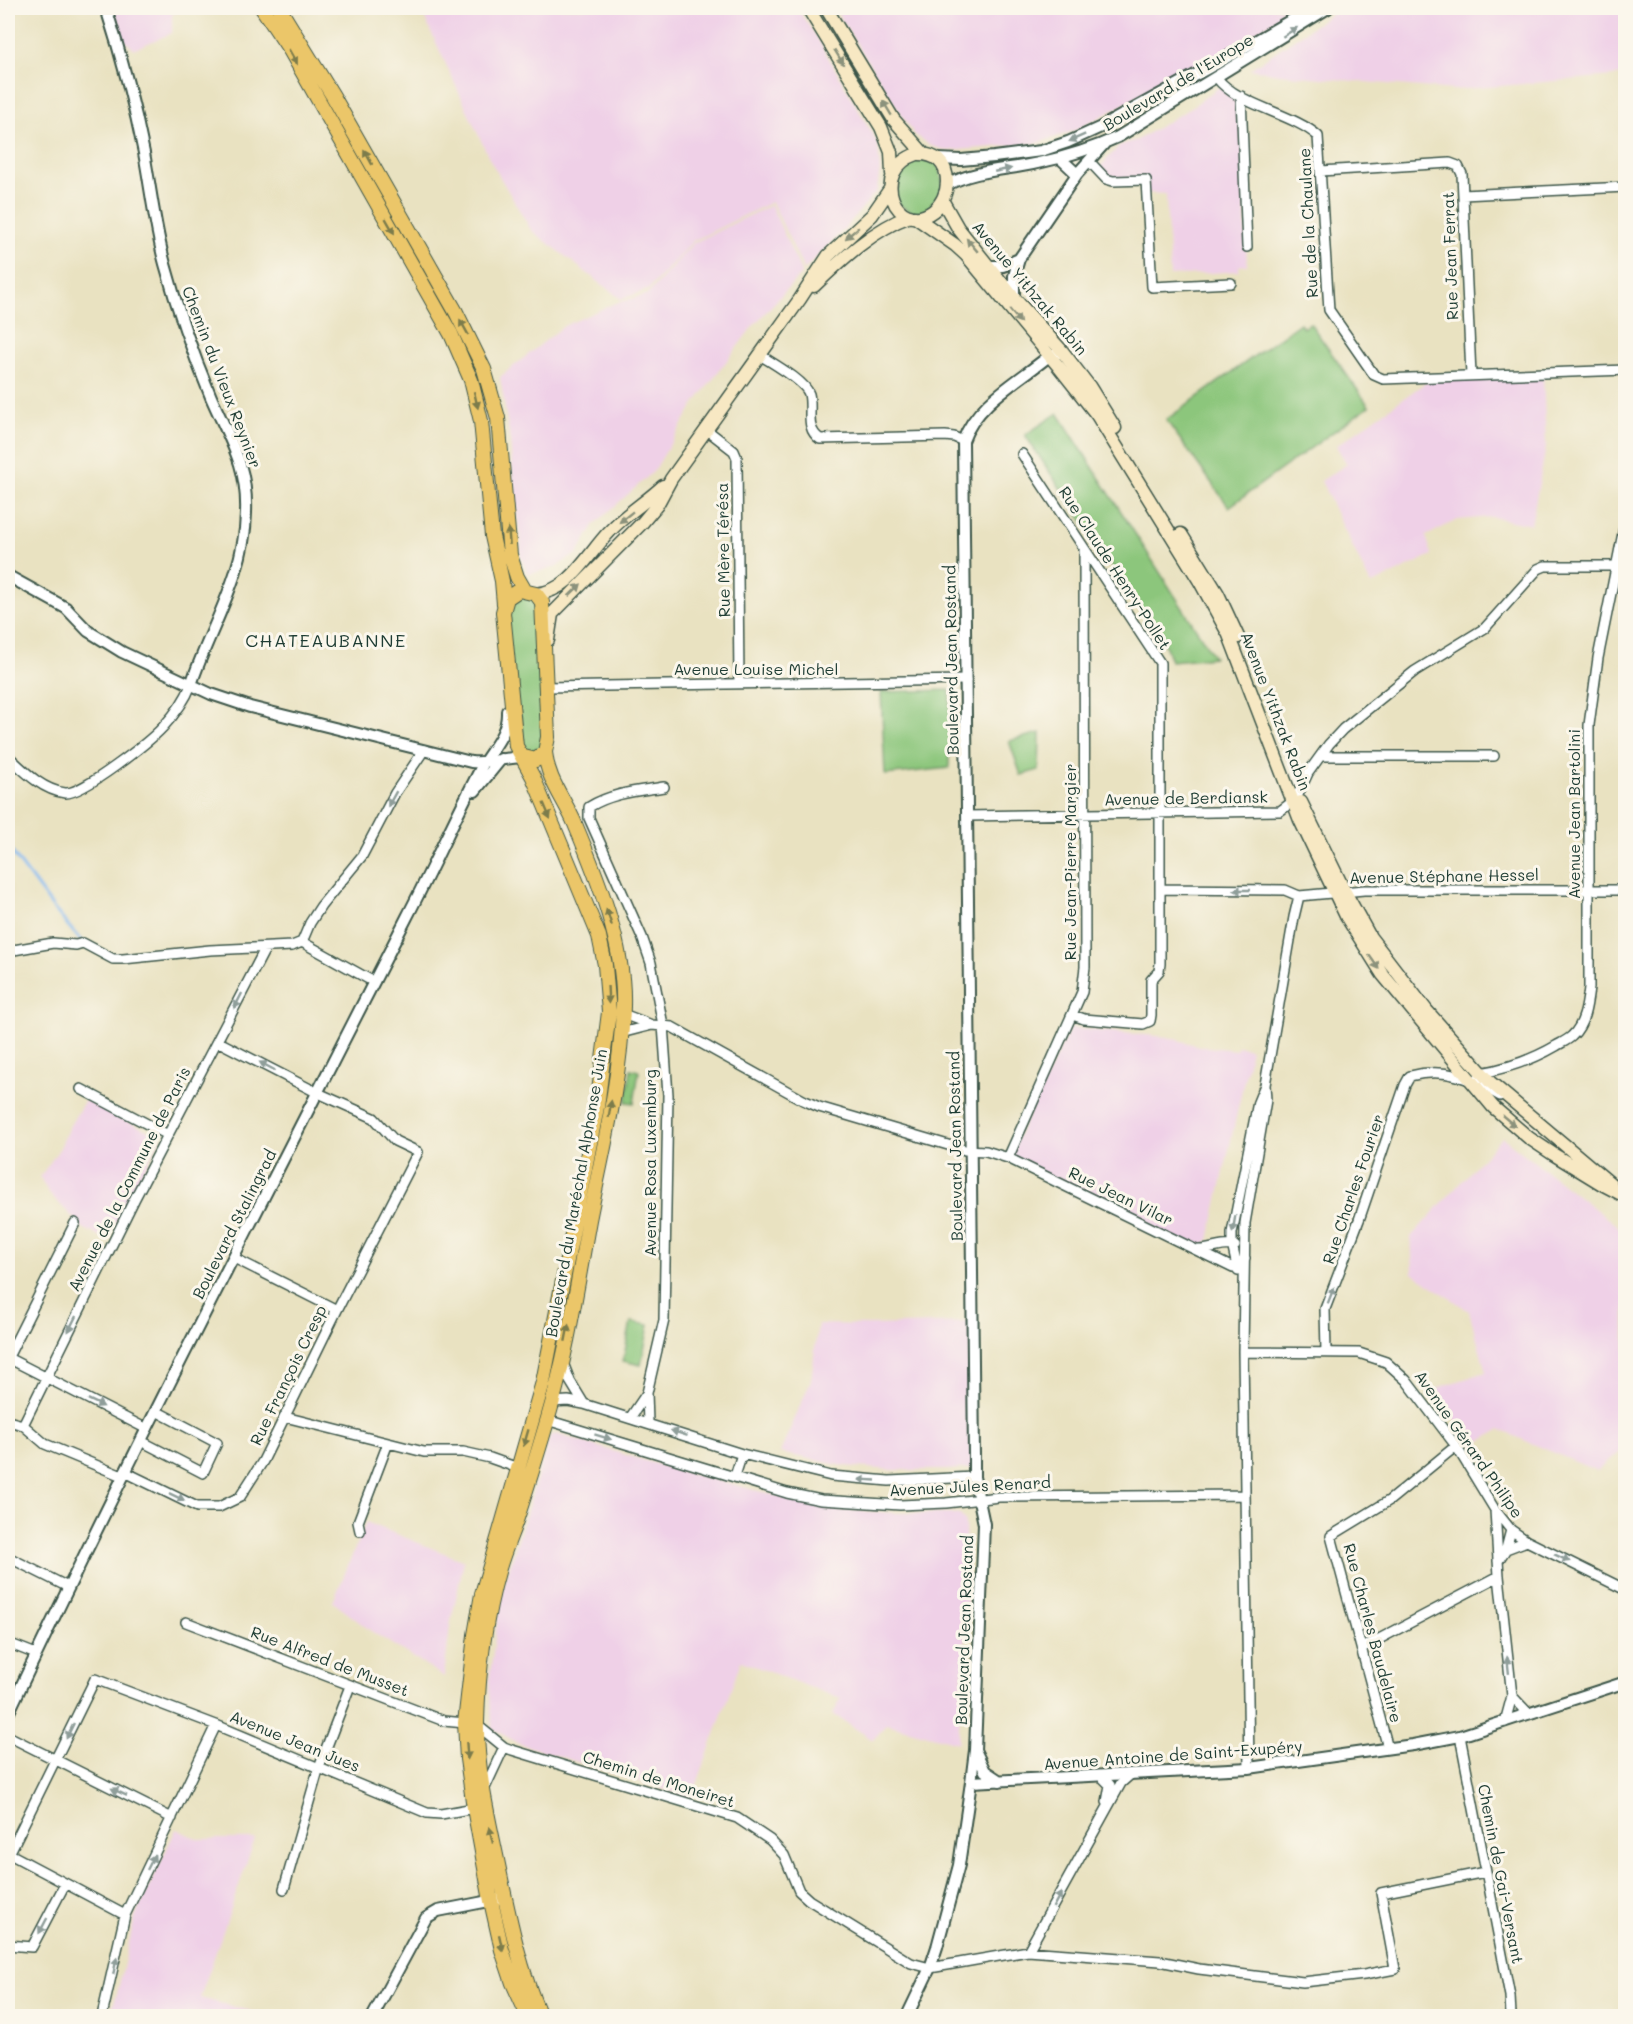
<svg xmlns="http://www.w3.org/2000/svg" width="1633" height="2024" font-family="Mali,sans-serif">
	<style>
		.built { fill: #efd0e7 }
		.green { fill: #8cc67b; stroke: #568258; stroke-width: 1.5 }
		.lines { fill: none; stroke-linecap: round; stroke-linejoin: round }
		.stream { stroke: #80b7ef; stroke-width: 3 }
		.minor-casing { stroke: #3d5649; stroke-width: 12 }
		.tertiary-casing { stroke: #3d5649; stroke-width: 14 }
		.secondary-casing { stroke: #3d5649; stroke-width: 15 }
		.primary-casing { stroke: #3d5649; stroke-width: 16 }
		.minor { stroke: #fff; stroke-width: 9 }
		.tertiary { stroke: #fff; stroke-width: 10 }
		.secondary { stroke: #f7e8c3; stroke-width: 12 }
		.primary { stroke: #ebc669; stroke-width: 14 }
		.oneway { fill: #8f9e9a }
		.oneway2 { fill: #7b7b4c }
		.oneway3 { fill: #8b927c }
		.labels { text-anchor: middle; stroke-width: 6; stroke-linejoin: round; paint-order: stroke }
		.street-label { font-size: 16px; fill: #1f3d34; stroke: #fbf7ec }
		.neighbourhood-label { font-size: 18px; letter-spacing: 1.5px; fill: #1f3d34; stroke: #fbf7ec }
	</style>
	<rect width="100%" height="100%" fill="#fbf7ec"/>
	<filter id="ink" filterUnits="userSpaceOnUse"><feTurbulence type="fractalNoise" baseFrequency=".0167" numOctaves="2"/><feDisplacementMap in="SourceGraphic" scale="12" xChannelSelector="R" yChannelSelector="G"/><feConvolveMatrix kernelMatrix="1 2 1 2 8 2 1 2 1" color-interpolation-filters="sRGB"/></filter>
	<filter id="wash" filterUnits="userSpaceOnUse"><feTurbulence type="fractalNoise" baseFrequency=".008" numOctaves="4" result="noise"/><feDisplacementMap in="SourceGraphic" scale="24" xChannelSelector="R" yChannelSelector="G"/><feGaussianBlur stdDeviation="1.35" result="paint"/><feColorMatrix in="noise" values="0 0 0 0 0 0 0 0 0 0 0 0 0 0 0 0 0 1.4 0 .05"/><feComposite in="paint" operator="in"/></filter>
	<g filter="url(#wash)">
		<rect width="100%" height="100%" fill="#e9e2c1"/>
		<path class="built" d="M113 8H189L172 14V33L134 49 124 40Z
			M420 8H797L816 36 878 144 880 170 877 191 846 227 804 270 772 202 693 241 648 290 621 299 531 230 490 160Z
			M834 8H1297L1216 55 1074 131 1038 143 948 151 931 146 914 134Z
			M1340 8H1625V75L1454 90 1278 74 1250 69Z
			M1222 85 1241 96 1247 265 1239 266V271L1170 276 1166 194 1146 193 1145 180 1113 181 1097 170 1120 145 1137 140 1189 109Z
			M771 205 802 273 753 326 695 403 654 471 595 524 577 554 553 568 528 574 520 556 521 542 514 494 510 439 500 377 564 326 613 304 648 294 693 243Z
			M1543 372 1546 447 1531 525 1492 517 1457 520 1426 536 1432 555 1371 585 1321 481 1347 464 1336 446 1435 376Z
			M1070 1028 1167 1037 1199 1046 1236 1050 1238 1046 1251 1049 1209 1240 1197 1250 1008 1158Z
			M85 1100 161 1137 107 1240 83 1228 48 1192 40 1177 60 1148 69 1127Z
			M1502 1137 1625 1232V1448L1597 1471 1500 1430 1471 1446 1437 1388 1486 1372 1469 1311 1413 1273 1411 1237Z
			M972 1322 974 1468 946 1470H892L844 1466 780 1453 811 1380 818 1324 870 1325Z
			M556 1434 673 1469 813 1505 839 1510 898 1513 959 1514 965 1520 967 1611 958 1743 887 1724 873 1740 833 1714 841 1699 741 1661 692 1798 517 1743 492 1728 489 1681 501 1595 550 1436Z
			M366 1522 464 1561 450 1626 444 1677 371 1631 333 1602Z
			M176 1829 198 1839H255L200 1998 270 2016H109L117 1994 135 1917Z"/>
		<path class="green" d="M938 159 945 194 921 217 893 202 900 164 903 161Z
			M1300 323 1303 328 1310 323 1369 406 1229 507 1166 420Z
			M1058 413 1214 657 1171 661 1166 647 1025 435Z
			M512 593 536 594 545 752 524 757 503 612Z
			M950 690 949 768 885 775 881 692Z
			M1040 733 1039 770 1021 775 1009 741Z
			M631 1069 639 1071 634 1103 626 1102Z
			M631 1322 649 1325 641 1365 623 1361Z"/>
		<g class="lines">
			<path class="stream" d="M8 847 54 909 82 942"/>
		</g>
	</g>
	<g filter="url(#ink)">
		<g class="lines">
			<defs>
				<path id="minor" d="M1217 78C1237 105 1292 113 1318 136L1329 310 1374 375 1383 379 1626 370
					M1241 96 1247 247
					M1089 161 1106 179 1113 181 1146 180 1152 287 1231 283
					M1321 171 1450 163 1458 166 1462 174 1471 375
					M1463 195 1626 187
					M760 355C772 363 805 381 809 394 813 410 804 428 820 439L945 436 954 437 963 441
					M707 430 734 451 737 458 739 684
					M1022 454 1160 663V964L1159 971 1151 980V1015L1150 1021 1143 1024 1084 1019 1073 1015
					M545 687 966 680
					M8 756C24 771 42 790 65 793 82 795 150 741 163 727 175 714 185 701 191 685
					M1321 756H1494
					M968 816 1280 811 1296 799 1308 773 1329 744 1343 729 1415 671 1485 628 1538 569 1545 566H1626
					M1160 889 1285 890 1299 896 1364 890H1626
					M302 942 374 982
					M8 951 53 943 76 945 83 943 113 959H123L210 950 292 946 302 942 310 923 321 906 362 856 395 793 424 750
					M623 1014 652 1025
					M621 1033 652 1025 672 1027 803 1100 819 1107 965 1150 986 1151 1008 1158 1233 1268C1240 1268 1242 1264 1245 1258
					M81 1089 168 1135
					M1478 1089V1078L1481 1073C1509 1068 1532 1060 1556 1046 1561 1043 1568 1040 1572 1036 1585 1024 1587 1004 1589 988V725L1598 658 1626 518
					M1008 1158 1082 992 1085 967 1084 550
					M1199 1250C1211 1250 1224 1243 1235 1246
					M234 1258 337 1310
					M1238 1271 1232 1244V1233L1258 1102 1265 1085 1294 917 1299 896
					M1243 1352 1359 1353 1386 1362 1406 1380 1456 1446 1495 1510 1511 1530 1527 1541 1626 1590
					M1326 1352 1325 1309 1359 1220 1405 1085 1410 1076C1446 1067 1470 1078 1500 1096
					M8 1357 75 1223
					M8 1358 147 1429
					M563 1363 570 1381 584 1404 742 1454 831 1476 889 1481 974 1477
					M552 1402 568 1401 584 1404
					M285 1417 424 1452H463L490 1458 521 1469
					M630 1418 647 1393
					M547 1420 787 1493 821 1500 900 1505 946 1503 999 1497 1245 1495
					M8 1421 23 1425 45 1444 122 1476
					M648 1423 647 1393 664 1320 668 1095 663 1025 651 963 642 937 589 818V807C611 793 638 791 664 787
					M23 1425 134 1200 265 949
					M141 1441 203 1473 217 1443 156 1411
					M125 1472 197 1507H219L240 1497 263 1461 337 1310 418 1152 395 1141 374 1118 316 1092 217 1041
					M735 1476 742 1454
					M1495 1510 1499 1576 1512 1696 1505 1722
					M360 1531 358 1522 388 1443
					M1506 1549 1527 1541
					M8 1557 68 1587
					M1498 1561 1506 1549 1511 1530
					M186 1622 444 1721 465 1723
					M8 1643 36 1654
					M1362 1648 1499 1576
					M1512 1696 1529 1714
					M477 1725 504 1747 512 1750 737 1818 770 1840 784 1855 799 1891 809 1900 911 1963 930 1968 1028 1951 1160 1961 1199 1969 1303 1982 1364 1975 1395 1969 1381 1893 1485 1872
					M8 1736 172 1818
					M1460 1736 1510 1996 1511 2016
					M1388 1748 1331 1536 1390 1500 1456 1446
					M1249 1768 1243 1352 1245 1223 1266 1100 1265 1085
					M1101 1776 1110 1785 1107 1802
					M484 1790 504 1747
					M8 1853 125 1915
					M9 1854 95 1679 216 1725 427 1813 441 1814 480 1807
					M284 1889 319 1767 350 1686
					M8 1945 32 1947 65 1884
					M1028 1951 1121 1783 1130 1775
					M102 2016 125 1915 216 1725"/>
				<path id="tertiary" d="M106 8C121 55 134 103 144 153 151 190 155 228 165 264 177 309 193 354 211 397 229 439 248 465 246 513 245 575 210 627 191 685
					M1060 158 1077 174
					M938 159 961 160 994 157 1041 151 1068 142 1101 127 1219 62 1312 8
					M947 185C974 170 1008 170 1038 163 1066 157 1092 149 1118 137L1328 8
					M990 266H1003L1019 259
					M1014 298V276L1019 259 1077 174 1104 144
					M8 576 66 608 88 631 122 652 211 694 250 707 471 762C489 764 506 757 524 757
					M475 791 501 759
					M8 1714C135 1445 272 1182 407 917 433 867 456 815 482 766 493 747 508 734 507 711
					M975 1750 985 1771 1000 1781
					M971 1782 1249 1768 1413 1745 1460 1736 1626 1682
					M373 2016 426 1918 438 1911 499 1899
					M907 2016 930 1968 937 1947 959 1865 971 1782 975 1750 984 1524 974 1477V1456L963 441C976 403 1019 381 1049 356L1057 354"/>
				<path id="secondary" d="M808 8 881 127 891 152 892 174
					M826 8 894 120 924 154
					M917 154C935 153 947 163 947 182 947 192 942 204 933 211 897 238 867 171 917 154Z
					M942 200 958 228 1014 298 1062 351 1089 386 1115 428
					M915 217 955 245 966 255 1059 367 1097 415 1199 580 1229 635 1300 820 1346 916 1383 975 1493 1107 1529 1138 1553 1154 1602 1184 1623 1195
					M814 286C842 259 874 229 910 216
					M1181 534 1218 594 1238 637
					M536 594C571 591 587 555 609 532 624 515 646 502 663 486
					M548 640 552 614 642 523 657 505 671 479 800 299 828 256 872 215 890 189
					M1301 802 1345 892 1370 937 1427 1011 1490 1082 1611 1184"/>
				<path id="primary" d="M262 8 290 50 451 334 471 380 481 421 492 536 502 581 504 604
					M279 8 333 96 456 312 484 369 498 418 510 555 517 577 525 591
					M524 757 536 760 545 752 548 737 542 602 536 594 519 590 507 598 503 612 516 746 533 777 599 936 605 965 609 1012 597 1107 543 1382 482 1594 475 1635 465 1723 467 1759 474 1808 491 1901 502 1950 513 1983 528 2016
					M540 2016C519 1968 509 1917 498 1865 489 1821 476 1769 477 1723 478 1672 485 1617 499 1568 504 1551 511 1535 517 1518 528 1485 538 1452 548 1418 567 1354 577 1286 589 1220 603 1150 621 1078 623 1006 625 946 598 879 575 824 565 800 547 779 545 752"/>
			</defs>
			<use href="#minor" class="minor-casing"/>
			<use href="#tertiary" class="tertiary-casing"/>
			<use href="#secondary" class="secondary-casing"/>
			<use href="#primary" class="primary-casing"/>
			<use href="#minor" class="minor"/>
			<use href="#tertiary" class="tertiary"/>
			<use href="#secondary" class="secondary"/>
			<use href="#primary" class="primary"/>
		</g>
		<defs><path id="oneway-solid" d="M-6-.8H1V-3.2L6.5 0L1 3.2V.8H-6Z" transform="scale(1.5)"/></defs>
		<g class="oneway">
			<use href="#oneway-solid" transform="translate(1290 32) rotate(-32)"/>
			<use href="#oneway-solid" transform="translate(1077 138) rotate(156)"/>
			<use href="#oneway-solid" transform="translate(1003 170) rotate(-11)"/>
			<use href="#oneway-solid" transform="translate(392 799) rotate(119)"/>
			<use href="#oneway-solid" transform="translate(1242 890) rotate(-180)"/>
			<use href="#oneway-solid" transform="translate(238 1001) rotate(117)"/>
			<use href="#oneway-solid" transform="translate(267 1066) rotate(-152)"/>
			<use href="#oneway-solid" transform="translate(1234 1224) rotate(99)"/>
			<use href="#oneway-solid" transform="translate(1331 1295) rotate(-69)"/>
			<use href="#oneway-solid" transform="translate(72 1324) rotate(117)"/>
			<use href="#oneway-solid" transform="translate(96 1403) rotate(26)"/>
			<use href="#oneway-solid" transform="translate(679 1433) rotate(-162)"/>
			<use href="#oneway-solid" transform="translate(603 1437) rotate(17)"/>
			<use href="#oneway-solid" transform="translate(867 1480) rotate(-177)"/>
			<use href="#oneway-solid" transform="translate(177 1497) rotate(26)"/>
			<use href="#oneway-solid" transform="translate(1562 1558) rotate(25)"/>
			<use href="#oneway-solid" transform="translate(1508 1665) rotate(-96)"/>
			<use href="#oneway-solid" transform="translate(70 1731) rotate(116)"/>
			<use href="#oneway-solid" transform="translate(119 1792) rotate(-154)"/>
			<use href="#oneway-solid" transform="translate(151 1862) rotate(-64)"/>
			<use href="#oneway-solid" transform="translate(1057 1900) rotate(-61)"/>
			<use href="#oneway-solid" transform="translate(43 1926) rotate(118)"/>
			<use href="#oneway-solid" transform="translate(115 1966) rotate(-78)"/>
		</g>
		<g class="oneway2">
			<use href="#oneway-solid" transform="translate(293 57) rotate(60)"/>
			<use href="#oneway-solid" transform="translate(368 157) rotate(-119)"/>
			<use href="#oneway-solid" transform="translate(390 226) rotate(60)"/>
			<use href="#oneway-solid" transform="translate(464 327) rotate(-119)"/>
			<use href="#oneway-solid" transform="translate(476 400) rotate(77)"/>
			<use href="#oneway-solid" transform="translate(509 536) rotate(-94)"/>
			<use href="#oneway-solid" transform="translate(547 811) rotate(67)"/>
			<use href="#oneway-solid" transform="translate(609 917) rotate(-108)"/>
			<use href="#oneway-solid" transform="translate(608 995) rotate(87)"/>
			<use href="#oneway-solid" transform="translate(610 1109) rotate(-81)"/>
			<use href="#oneway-solid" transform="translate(567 1333) rotate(-79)"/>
			<use href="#oneway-solid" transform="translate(526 1438) rotate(106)"/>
			<use href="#oneway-solid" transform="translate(467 1751) rotate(86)"/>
			<use href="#oneway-solid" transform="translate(491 1835) rotate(-103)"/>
			<use href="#oneway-solid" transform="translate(501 1943) rotate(77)"/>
		</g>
		<g class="oneway3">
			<use href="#oneway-solid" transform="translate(839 57) rotate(58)"/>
			<use href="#oneway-solid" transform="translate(887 108) rotate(-121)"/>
			<use href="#oneway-solid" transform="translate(852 233) rotate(139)"/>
			<use href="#oneway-solid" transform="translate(972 245) rotate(-130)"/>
			<use href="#oneway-solid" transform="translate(1015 316) rotate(50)"/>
			<use href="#oneway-solid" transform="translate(626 517) rotate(141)"/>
			<use href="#oneway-solid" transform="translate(575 590) rotate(-44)"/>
			<use href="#oneway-solid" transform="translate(1374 962) rotate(55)"/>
			<use href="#oneway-solid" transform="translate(1509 1121) rotate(40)"/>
		</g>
	</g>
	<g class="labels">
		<g class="street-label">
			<text transform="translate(1178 82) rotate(-31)" y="6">Boulevard de l'Europe</text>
			<text transform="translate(1308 223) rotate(-93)" y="6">Rue de la Chaulane</text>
			<text transform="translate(1450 256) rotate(-92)" y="6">Rue Jean Ferrat</text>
			<text transform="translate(1030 288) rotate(50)" y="6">Avenue Yithzak Rabin</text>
			<text transform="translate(222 377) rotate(69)" y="6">Chemin du Vieux Reynier</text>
			<text transform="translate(723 550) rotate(-91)" y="6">Rue Mère Térésa</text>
			<text transform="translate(1115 568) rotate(57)" y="6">Rue Claude Henry-Pollet</text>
			<text transform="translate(951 660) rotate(-91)" y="6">Boulevard Jean Rostand</text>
			<text x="756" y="675">Avenue Louise Michel</text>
			<text transform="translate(1276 711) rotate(69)" y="6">Avenue Yithzak Rabin</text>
			<text transform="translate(1186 798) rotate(-1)" y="6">Avenue de Berdiansk</text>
			<text transform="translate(1574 814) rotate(-90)" y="6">Avenue Jean Bartolini</text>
			<text transform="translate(1070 862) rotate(-90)" y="6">Rue Jean-Pierre Margier</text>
			<text transform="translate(1444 876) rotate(-1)" y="6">Avenue Stéphane Hessel</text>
			<text transform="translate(955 1146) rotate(-91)" y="6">Boulevard Jean Rostand</text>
			<text transform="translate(650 1163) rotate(-90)" y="6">Avenue Rosa Luxemburg</text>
			<text transform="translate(129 1179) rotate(-63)" y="6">Avenue de la Commune de Paris</text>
			<text transform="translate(1353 1189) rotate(-71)" y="6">Rue Charles Fourier</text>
			<text transform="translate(576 1193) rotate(-80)" y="6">Boulevard du Maréchal Alphonse Juin</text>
			<text transform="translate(1121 1196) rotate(26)" y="6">Rue Jean Vilar</text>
			<text transform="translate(234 1224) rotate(-63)" y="6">Boulevard Stalingrad</text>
			<text transform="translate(288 1375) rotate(-64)" y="6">Rue François Cresp</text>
			<text transform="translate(1469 1444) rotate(55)" y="6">Avenue Gérard Philipe</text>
			<text transform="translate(970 1486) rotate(-3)" y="6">Avenue Jules Renard</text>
			<text transform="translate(964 1630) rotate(-88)" y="6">Boulevard Jean Rostand</text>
			<text transform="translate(1373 1633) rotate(75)" y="6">Rue Charles Baudelaire</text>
			<text transform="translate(330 1661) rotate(21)" y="6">Rue Alfred de Musset</text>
			<text transform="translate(295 1741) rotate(22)" y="6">Avenue Jean Jues</text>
			<text transform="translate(1173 1755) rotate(-4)" y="6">Avenue Antoine de Saint-Exupéry</text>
			<text transform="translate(659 1779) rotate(17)" y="6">Chemin de Moneiret</text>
			<text transform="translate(1501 1874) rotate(79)" y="6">Chemin de Gai-Versant</text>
		</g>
		<g class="neighbourhood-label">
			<text x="326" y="647">CHATEAUBANNE</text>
		</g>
	</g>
	<rect width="1633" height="2024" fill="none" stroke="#fbf7ec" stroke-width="30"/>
</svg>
